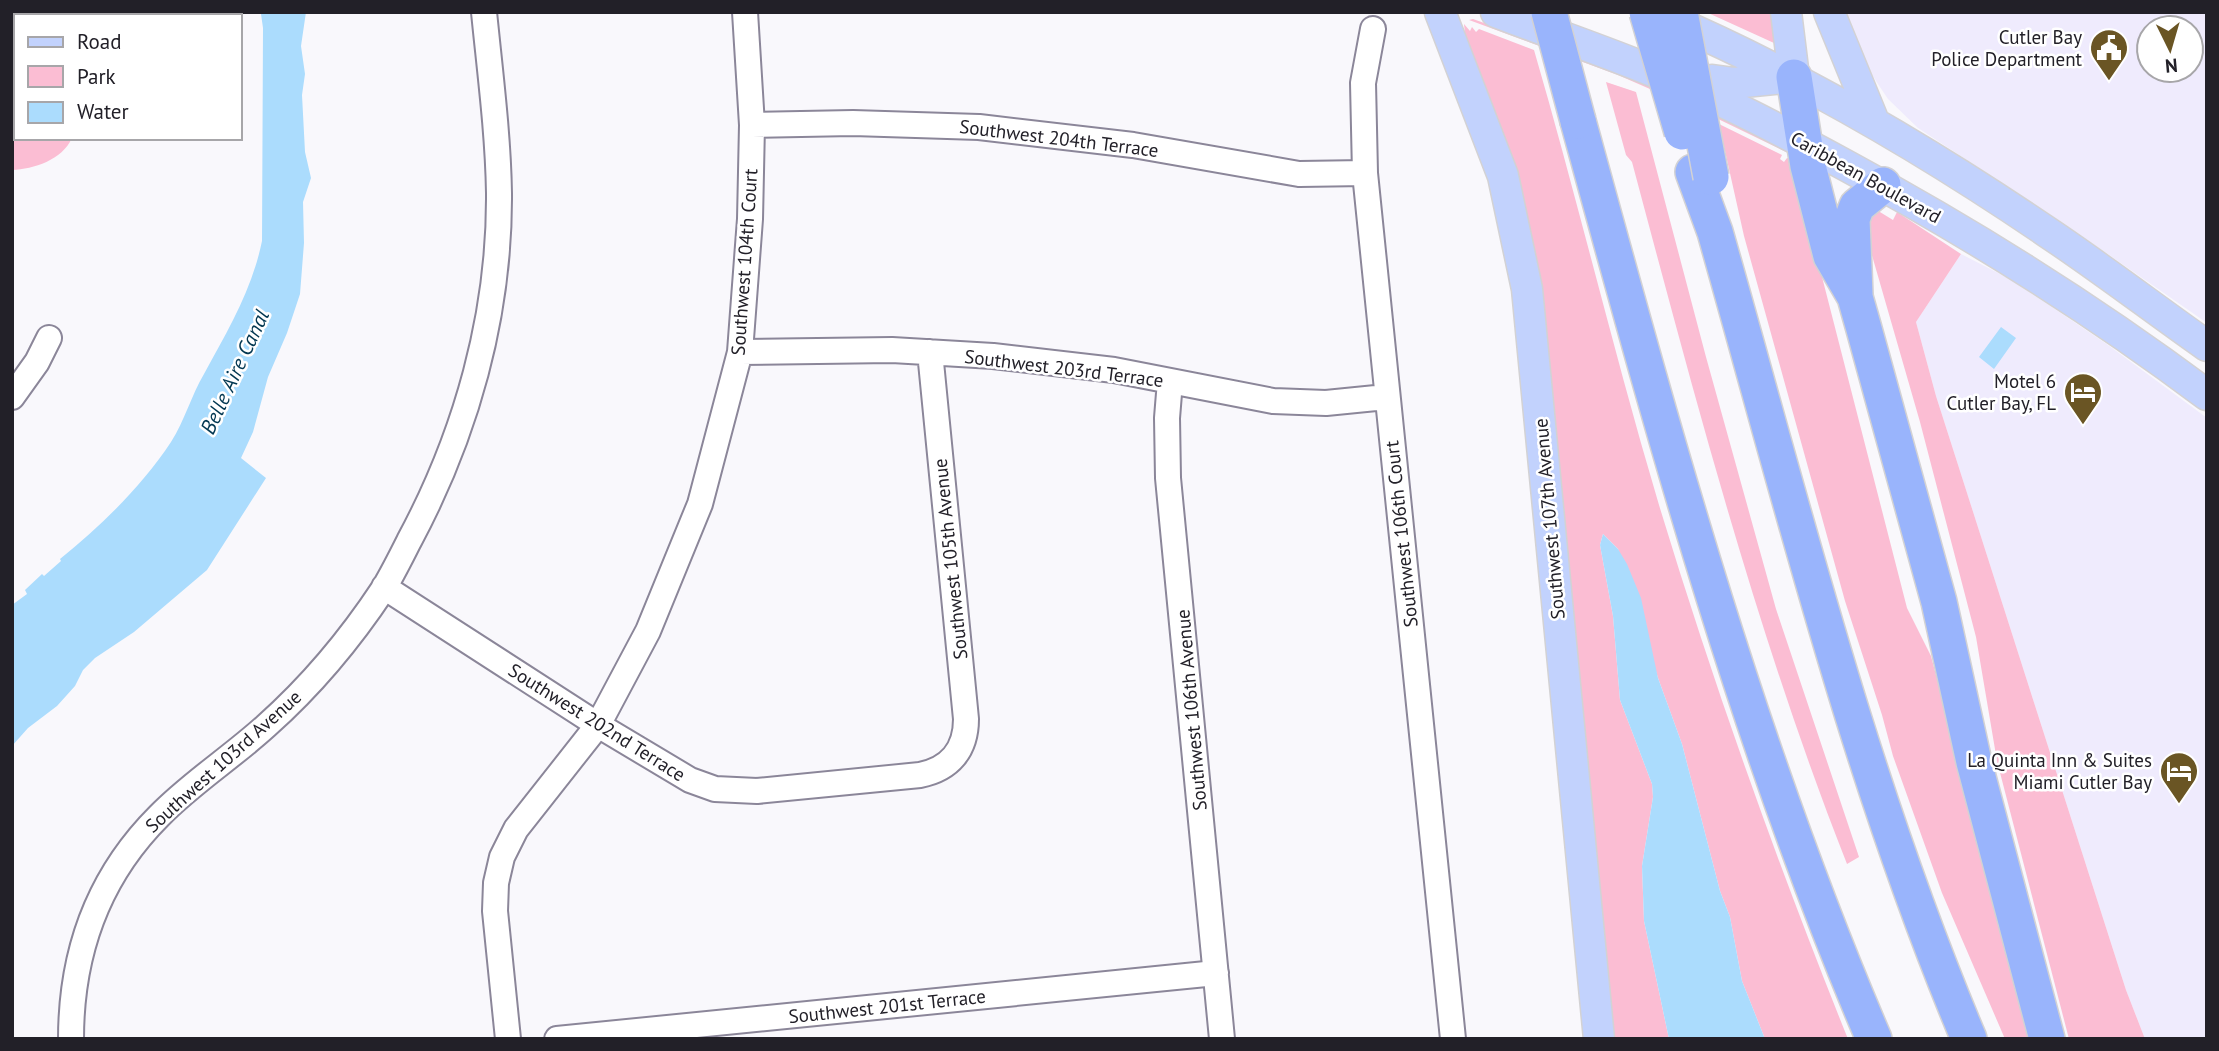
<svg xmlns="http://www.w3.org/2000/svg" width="2219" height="1051" font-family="'PT Sans',sans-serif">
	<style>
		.built { fill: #efebfd; fill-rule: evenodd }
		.green { fill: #fbbdd3 }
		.water { fill: #abdcfd }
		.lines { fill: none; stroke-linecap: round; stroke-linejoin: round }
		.minor-casing { stroke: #8b8699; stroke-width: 28 }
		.major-casing { stroke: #d3d2d4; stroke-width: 33 }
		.highway-casing { stroke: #d3d2d4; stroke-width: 38 }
		.minor { stroke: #fff; stroke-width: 24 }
		.major { stroke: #c2d2fd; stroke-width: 30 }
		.highway { stroke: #99b4fc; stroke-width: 35 }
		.highway-bridge-casing { stroke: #d3d2d4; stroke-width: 38; stroke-linecap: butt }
		.highway-bridge { stroke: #99b4fc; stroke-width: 35 }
		.labels { text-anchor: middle; stroke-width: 5; stroke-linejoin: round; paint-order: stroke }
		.poi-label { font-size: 19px; fill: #222028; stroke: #fff; text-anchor: end }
		.street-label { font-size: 19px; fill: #222028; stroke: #fff }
		.water-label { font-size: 21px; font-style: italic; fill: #023751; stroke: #fff }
	</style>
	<rect width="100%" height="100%" fill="#f9f8fc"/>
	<path class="built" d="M1845 12H2207V323L2066 225 1918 128 1888 99 1876 81 1865 63ZM2149 28H2191V70H2149Z
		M1961 254 2008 278 2055 309 2108 345 2207 418V1039H2145L2126 990 1936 396 1916 322Z"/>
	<path class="green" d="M1706 12H1778L1777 35 1774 43Z
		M1473 19 1618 71 1789 147 1786 152 1716 118 1618 75 1469 20Z
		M1464 24 1470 31 1472 27 1476 32 1479 29 1534 50C1578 201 1614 354 1659 505 1714 686 1777 863 1848 1039H1765L1742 981 1730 917 1720 891 1682 744 1658 678 1618 549 1603 534 1600 545 1613 616 1620 700 1652 784 1653 797 1642 866 1644 921 1669 1039H1611L1503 137 1466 43Z
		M12 70H16V138H72C62 160 34 169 12 170Z
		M1606 82 1636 92 1706 357 1776 609 1859 857 1847 864C1757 636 1695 398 1632 162L1626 155Z
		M1719 124 1782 155 1780 159 1784 162 1787 158 1792 160 1907 608 1931 656 2031 1039H2005L1942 893 1893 756 1882 715 1845 601 1744 236Z
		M1875 209 1893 220 1897 212 1961 254 1916 322 1936 396 2126 990 2145 1039H2069L1997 761 1976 637 1920 422 1867 238 1870 212Z"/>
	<path class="water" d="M249 12H306L301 46 305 74 302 95 305 152 311 178 303 202 304 243 300 294 287 333 268 377 253 432 241 458 266 478 207 570 134 632 95 658 83 670 75 686 57 706 28 728 12 746V605L27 594 25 590 42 574 44 576 61 561 60 559C101 526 142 486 171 442 185 420 191 396 204 374 228 330 252 290 262 241L263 28 261 14Z
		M2001 327 2016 338 1994 369 1979 357Z
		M1603 534 1618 549 1627 564 1641 598 1658 678 1682 744 1720 891 1730 917 1742 981 1765 1039H1669L1644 921 1642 866 1653 797 1652 784 1620 700 1613 616 1600 545Z"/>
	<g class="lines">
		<defs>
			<path id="minor" d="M1373 29 1363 83 1365 173 1453 1039
				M752 125 853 123 979 127 1133 145 1299 174 1365 173
				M740 352 892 350 993 356 1114 370 1273 401 1326 403 1386 397
				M1170 381 1167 418 1168 478 1222 1039
				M12 397 37 362 49 338
				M384 587 598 725 690 780 715 789 757 791 920 775C950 769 966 750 966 719L930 352
				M71 1039C71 954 98 877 159 816 191 783 232 757 266 726 311 686 351 638 384 588 393 573 401 557 409 541 466 435 500 315 499 193 498 133 490 72 484 12
				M508 1039 495 911 496 883 502 857 516 829 598 725 648 631 700 504 740 352 750 219 752 125 745 12
				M557 1039 1216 973"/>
			<path id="major" d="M1440 12 1503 176 1527 289 1599 1039
				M1496 12C1558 36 1622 57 1684 84 1739 108 1792 136 1845 165 1971 233 2092 309 2207 395
				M1786 12 1794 77
				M1829 12 1874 122
				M1664 17C1799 75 1925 149 2047 232 2101 268 2153 308 2207 346
				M1691 83 1712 80 1734 83 1794 77"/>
			<path id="highway" d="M1794 77 1808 166 1831 256 1855 297 1864 329 1939 602 1974 762 2047 1039
				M1578 121C1663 431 1747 743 1874 1039
				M1693 172 1715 232C1792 503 1859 778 1969 1039
				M1855 294 1852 219 1857 206 1883 185"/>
		</defs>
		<use href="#minor" class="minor-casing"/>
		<use href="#major" class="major-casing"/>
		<use href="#highway" class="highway-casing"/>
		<use href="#minor" class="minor"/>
		<use href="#major" class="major"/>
		<use href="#highway" class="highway"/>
		<defs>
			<path id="highway-bridge" d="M1549 12 1578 121
				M1647 12 1682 132
				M1680 12 1711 177"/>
		</defs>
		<use href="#highway-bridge" class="highway-bridge-casing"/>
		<use href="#highway-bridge" class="highway-bridge"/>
	</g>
	<defs>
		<symbol id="civic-pin" viewBox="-11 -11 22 30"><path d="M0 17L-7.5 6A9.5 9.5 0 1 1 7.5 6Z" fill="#6a5524" stroke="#fff"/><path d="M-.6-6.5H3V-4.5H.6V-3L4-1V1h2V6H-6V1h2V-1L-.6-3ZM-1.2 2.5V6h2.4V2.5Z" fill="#fff"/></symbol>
		<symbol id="hotel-pin" viewBox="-11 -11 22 30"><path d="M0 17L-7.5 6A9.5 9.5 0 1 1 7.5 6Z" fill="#6a5524" stroke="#fff"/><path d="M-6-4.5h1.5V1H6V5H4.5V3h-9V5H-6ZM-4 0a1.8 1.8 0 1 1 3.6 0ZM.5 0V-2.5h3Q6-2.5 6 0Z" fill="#fff"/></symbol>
	</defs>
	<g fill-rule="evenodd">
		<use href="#civic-pin" x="2087" y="26" width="44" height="60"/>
		<use href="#hotel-pin" x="2061" y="370" width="44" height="60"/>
		<use href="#hotel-pin" x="2157" y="749" width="44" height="60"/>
	</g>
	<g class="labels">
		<g class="poi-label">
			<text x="2082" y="44">Cutler Bay<tspan x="2082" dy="22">Police Department</tspan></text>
			<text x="2056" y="388">Motel 6<tspan x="2056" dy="22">Cutler Bay, FL</tspan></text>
			<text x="2152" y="767">La Quinta Inn &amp; Suites<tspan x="2152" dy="22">Miami Cutler Bay</tspan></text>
		</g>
		<g class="street-label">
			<text transform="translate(1059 138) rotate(7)" y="7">Southwest 204th Terrace</text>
			<text transform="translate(1866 177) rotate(29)" y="7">Caribbean Boulevard</text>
			<text transform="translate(744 262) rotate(-86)" y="7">Southwest 104th Court</text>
			<text transform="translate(1064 368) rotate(7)" y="7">Southwest 203rd Terrace</text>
			<text transform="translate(1549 519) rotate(-95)" y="7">Southwest 107th Avenue</text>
			<text transform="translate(1401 534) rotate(-96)" y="7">Southwest 106th Court</text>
			<text transform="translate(950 559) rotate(-96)" y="7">Southwest 105th Avenue</text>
			<text transform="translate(1191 710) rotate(-95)" y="7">Southwest 106th Avenue</text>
			<text transform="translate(597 722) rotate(32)" y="7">Southwest 202nd Terrace</text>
			<text transform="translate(223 761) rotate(-42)" y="7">Southwest 103rd Avenue</text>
			<text transform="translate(887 1006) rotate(-6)" y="7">Southwest 201st Terrace</text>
		</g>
		<g class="water-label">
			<text transform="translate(235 372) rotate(-65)" y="7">Belle Aire Canal</text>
		</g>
	</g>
	<rect width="2219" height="1051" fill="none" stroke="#222028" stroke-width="28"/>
	<rect x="14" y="14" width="228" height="126" fill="#ffffff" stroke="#a7a6a9" stroke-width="2"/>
	<rect x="28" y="37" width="35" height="10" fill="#c2d2fd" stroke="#a7a6a9" stroke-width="2"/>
	<text x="77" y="49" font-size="21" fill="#222028">Road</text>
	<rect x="28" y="66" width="35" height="21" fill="#fbbdd3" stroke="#a7a6a9" stroke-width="2"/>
	<text x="77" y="84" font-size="21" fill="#222028">Park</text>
	<rect x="28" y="102" width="35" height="21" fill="#abdcfd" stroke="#a7a6a9" stroke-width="2"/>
	<text x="77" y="119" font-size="21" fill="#222028">Water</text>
	<g transform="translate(2170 49) rotate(175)"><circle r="33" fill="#ffffff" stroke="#a7a6a9" stroke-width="2"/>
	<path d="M0-5L12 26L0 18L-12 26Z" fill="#6a5524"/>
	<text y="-10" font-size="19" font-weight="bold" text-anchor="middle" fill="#222028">N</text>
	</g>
</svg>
